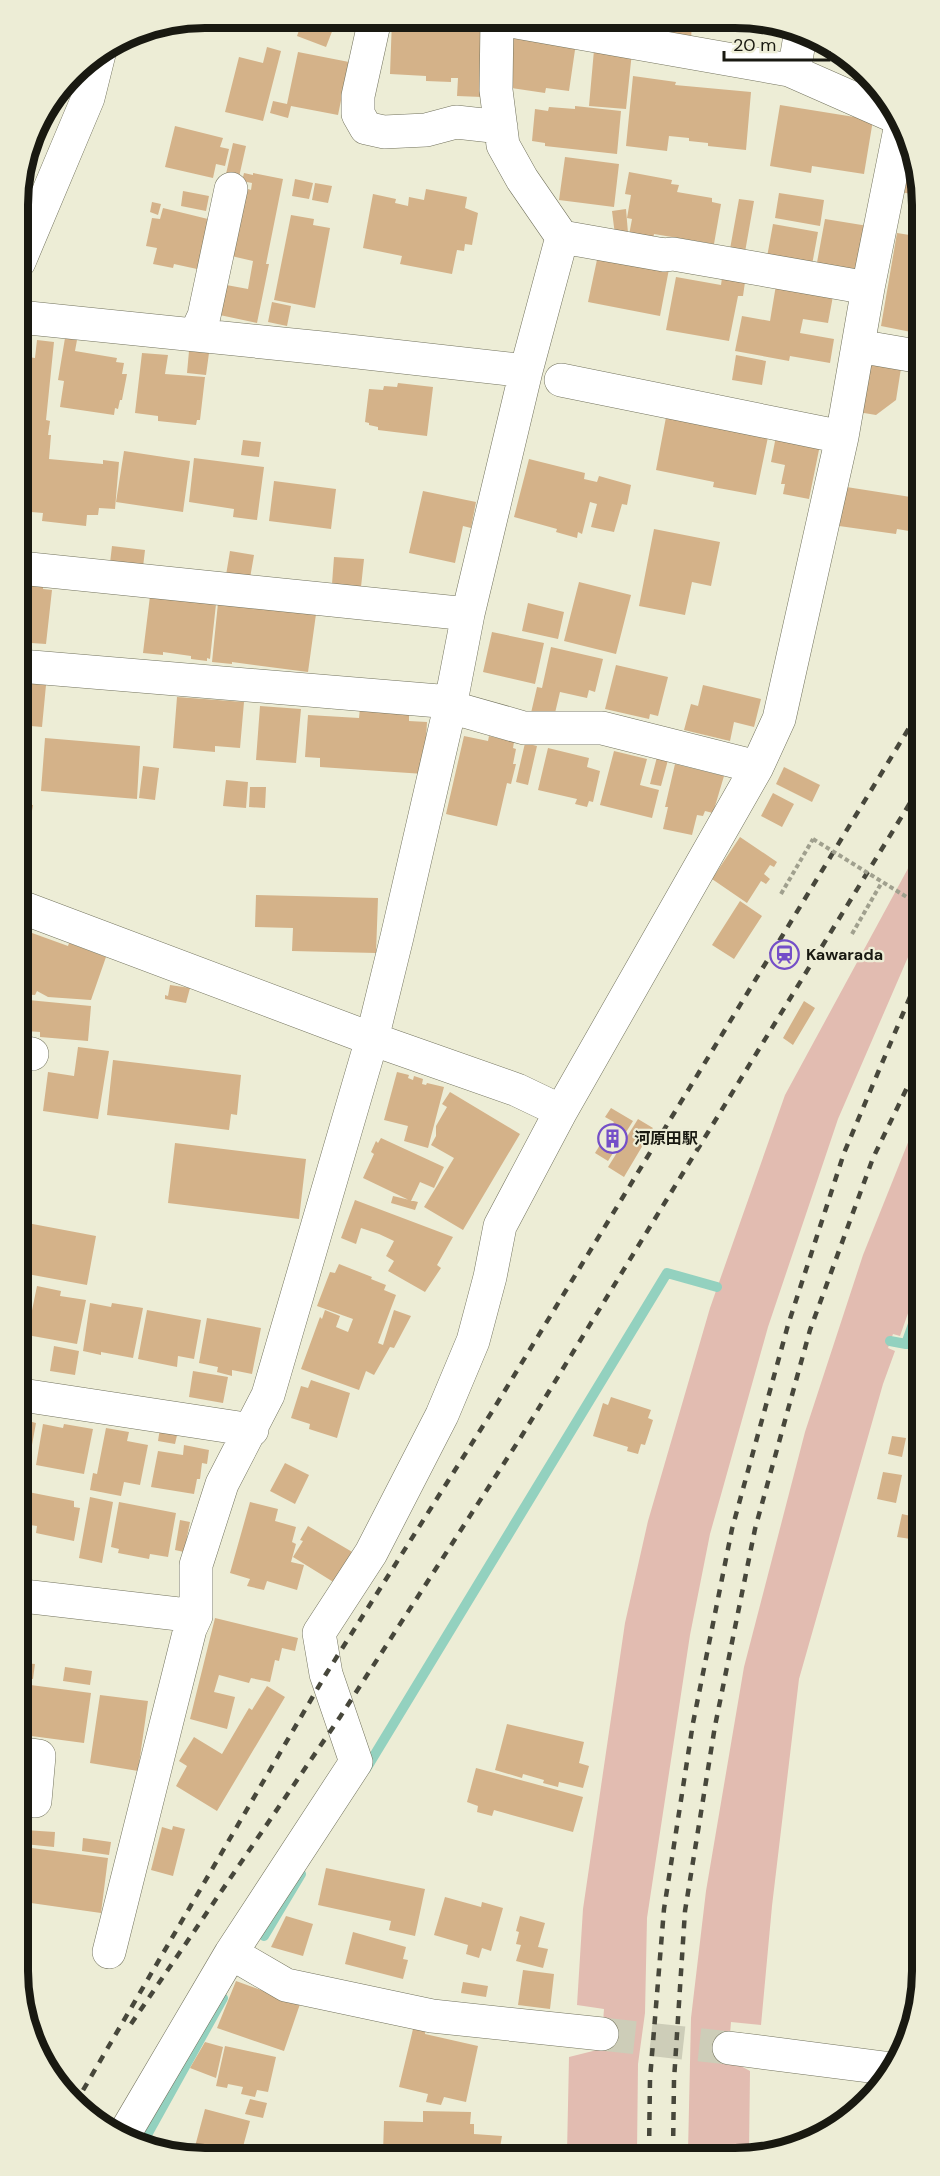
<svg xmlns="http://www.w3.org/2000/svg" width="940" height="2176" font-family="'DM Sans','Noto Sans JP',sans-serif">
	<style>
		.green { fill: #e2bcb1 }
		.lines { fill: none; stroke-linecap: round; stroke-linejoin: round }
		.stream { stroke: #93d1bf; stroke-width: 10 }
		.building { fill: #d4b289 }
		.minor-tunnel { stroke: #cdcdb8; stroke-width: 33; stroke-dasharray: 33 16; stroke-linecap: butt }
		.minor-casing { stroke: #73735e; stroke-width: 34 }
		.major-casing { stroke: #73735e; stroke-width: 34 }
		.path { stroke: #a0a08e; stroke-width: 4; stroke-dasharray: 4.5 3; stroke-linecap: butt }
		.minor { stroke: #fff; stroke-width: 33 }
		.major { stroke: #fff; stroke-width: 33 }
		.rail { stroke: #47473b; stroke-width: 4.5; stroke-dasharray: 8 8; stroke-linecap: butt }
		.path-bridge { stroke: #a0a08e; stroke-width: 4; stroke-dasharray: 4.5 3; stroke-linecap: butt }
		.labels { text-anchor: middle; stroke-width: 4.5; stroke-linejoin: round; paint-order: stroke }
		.poi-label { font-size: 16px; font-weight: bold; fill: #191911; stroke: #ededd6; text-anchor: start }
		.rim { fill: none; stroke: #191911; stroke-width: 8 }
	</style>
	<rect width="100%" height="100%" fill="#ededd6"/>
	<path class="green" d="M918 850V934L838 1119 768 1327 710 1534 690 1635 647 1918 645 2013 638 2064 637 2152 567 2153 569 2057 601 2049 604 2009 577 2005 583 1909 625 1623 648 1521 710 1308 785 1095Z
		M919 1115V1282L900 1336 893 1334 888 1348 895 1351 883 1384 799 1679 772 1906 761 2025 731 2022 728 2059 750 2071 749 2152H688L691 2018 706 1891 744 1667 805 1432 863 1255Z"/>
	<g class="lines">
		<path class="stream" d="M890 1341 906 1344 919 1307
			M366 1769 667 1273 717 1287
			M264 1936 301 1874
			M143 2142 223 1998"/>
	</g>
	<path class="building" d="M243 18H277L275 27Z
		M303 19 333 29 326 47 297 36Z
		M316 19H353L355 20 351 31Z
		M392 19 458 20 461 21V29L485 30 482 97 457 96 458 78H451V82L426 81V76L390 74Z
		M669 21H692L691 40 669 39Z
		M764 21 771 22 778 25 777 33 762 30Z
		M509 32 576 43 569 91 546 88 545 93 505 87Z
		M267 47 281 51 263 121 225 112 239 57 263 63Z
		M594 50 632 52 626 109 589 106Z
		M298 52 349 62 338 115 291 106 288 118 270 113 273 101 287 104Z
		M633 76 676 82 675 85 751 92 746 150 708 146V143L689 141V138L669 136 667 151 626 146Z
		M780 105 873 120 864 174 812 166 811 173 770 166Z
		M575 106 621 111 617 154 545 146V143L532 141 535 109 548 111 549 107 575 109Z
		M175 126 223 138 220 147 229 149 225 166 216 164 213 178 165 167Z
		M233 143 246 146 239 177 226 174Z
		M910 145 916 156V195L901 192Z
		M565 157 619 164 614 207 559 200Z
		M629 172 672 180 671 184 679 185 677 192 712 198V202L721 204 714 244 654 234 653 239 629 235 632 219 627 218 631 195 625 194Z
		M244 173 253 175V173L283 179 266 264H269L257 323 215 314 221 284 248 289 253 261 227 255 245 188 251 190 252 183 242 181Z
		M295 179 313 183 309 199 292 196Z
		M315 183 332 186 328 203 312 200Z
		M426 189 467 197 465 208 478 213 472 245 465 244 464 251 457 250 452 274 400 264 402 256 363 248 373 194 396 199 395 203 408 206 409 197 424 200Z
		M183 191 209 196 206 211 181 206Z
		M779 193 824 200 820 226 775 218Z
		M739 199 754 201 745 252 730 249Z
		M152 202 161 204 158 215 150 212Z
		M163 208 212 220 201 268H197V269L174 264 173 268 153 264 157 248 146 246 152 218 160 219Z
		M626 209 628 233 615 235 612 211Z
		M291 215 314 219 313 225 330 228 315 308 274 300Z
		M825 219 868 226 860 275 816 268Z
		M773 224 818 232 812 265 767 257Z
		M897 233 916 236V333L881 326Z
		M598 255 669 269 660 316 588 302Z
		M723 271 746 275 743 296H738L729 341 666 330 676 277 721 285Z
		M776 285 833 296 828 323 803 319 800 333 834 339 830 363 790 356 789 361 735 351 742 316 770 321Z
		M272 302 291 306 287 326 268 322Z
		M65 338 77 340 75 351 117 358 116 362 124 363 122 374H127L122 400H120L118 409 115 408 114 415 60 407 64 381 58 380Z
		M37 340 54 342 46 420 50 421 48 435H51L49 459 103 464V460L119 462 115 509 99 508 98 515H87L86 526 42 521 43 513 19 511 20 356 35 358Z
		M189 351 209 353 206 375 187 373Z
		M142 353 168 355 165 374 205 377 200 420H197L196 425 158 421V416L135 413Z
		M736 355 766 361 762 385 732 380Z
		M867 356 902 362 896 400 876 415 858 412Z
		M398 383 433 387 427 436 378 430V427L369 425V423L365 422 369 389 383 390 384 386 397 387Z
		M667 412 768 437 756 495 713 487 714 482 656 470Z
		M777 431 821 440 809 499 783 494 785 484H781L785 465 771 462Z
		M243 440 261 442 259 457 241 455Z
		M124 451 190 461 183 512 116 502Z
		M194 458 264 467 257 520 233 517 234 509 189 502Z
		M529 459 585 473 584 479 597 482 599 476 631 485 627 505 622 504 614 532 591 527 597 504 590 502 582 534 578 532 577 538 556 532 557 529 514 517Z
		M274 481 336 489 331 529 269 521Z
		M840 486 917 498V528L909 527V531L897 529 896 534 832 525Z
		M423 491 476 502 471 528 463 526 455 563 409 553Z
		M654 529 720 542 711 586 692 582 685 615 639 606Z
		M112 546 145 550 143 567 110 563Z
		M230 551 254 555 250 578 226 575Z
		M334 557 364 559 361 587 332 584Z
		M579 582 631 595 616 654 564 641Z
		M20 584 43 586V589L52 590 46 644 31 643V638L20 636Z
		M150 596 216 604 210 659 207 658V661L191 659V656L163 652V655L143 653Z
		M218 603 316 614 308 672 232 662V664L212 662Z
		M528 603 564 612 558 639 522 631Z
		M492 632 544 643 535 684 483 672Z
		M551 647 603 659 595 692 589 690 587 698 560 692 555 713H531L537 687 542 688Z
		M616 665 668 677 658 716 650 714 649 719 605 709Z
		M20 682 46 685 42 727 20 725Z
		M703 685 761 699 754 727 734 722 730 741 684 730 691 704 698 706Z
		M177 697 244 702 240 748 215 746V752L173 748Z
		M260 706 301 709 296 763 256 760Z
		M360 708 409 712V721L427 722 424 774 320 767V758L305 757 308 715 359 718Z
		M464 736 488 741 489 736 514 742 513 748 516 749 513 764H516L511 784 507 783 497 826 446 814Z
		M45 738 140 746 137 799 41 791Z
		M525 743 537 746 528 785 516 782Z
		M548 748 589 758 587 767 600 771 593 802 589 801 587 807 575 804 577 799 538 790Z
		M614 751 647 759 640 785 659 790 652 818 600 805Z
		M657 757 668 760 661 786 650 784Z
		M675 764 724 776 713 813 705 811 703 816 697 815 692 835 663 829 668 807H665Z
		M143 766 159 768 155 800 139 798Z
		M784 767 820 785 812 802 776 784Z
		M226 780 248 782 246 808 223 806Z
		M250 787H266L265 808 249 807Z
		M773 793 794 804 782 827 761 816Z
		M20 803 33 805 22 870H21Z
		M740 837 777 862 774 867 770 865 764 874 770 879 766 884 761 881 747 903 712 879Z
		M256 895 378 898 376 953 292 951 293 928 255 927Z
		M740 901 762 916 734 959 712 945Z
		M21 929 68 946 69 943 106 957 91 1000 48 997 37 991 35 995 21 994Z
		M170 985 190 988 186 1003 165 999V995L168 996Z
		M28 1000 91 1006 88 1041 40 1037V1032L26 1031Z
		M804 1001 815 1008 793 1045 783 1038Z
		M78 1047 109 1051 98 1119 43 1111 48 1072 74 1076Z
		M113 1060 241 1075 237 1115 231 1114 229 1130 107 1115Z
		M21 1069H26L23 1097 21 1096Z
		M397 1072 409 1075 408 1078 413 1080 414 1076 423 1079 422 1084 426 1085 427 1083 444 1087 428 1148 404 1141 408 1126 384 1120Z
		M450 1092 520 1134 463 1230 424 1207 454 1158 431 1145 436 1136V1126L447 1107 442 1104Z
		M611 1108 633 1121 608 1161 595 1153 614 1122 605 1117Z
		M638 1119 653 1128 624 1177 608 1167Z
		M381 1138 444 1167 434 1188 420 1182 411 1201 363 1178 374 1154 371 1152 376 1141 378 1143Z
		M175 1143 306 1159 299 1219 168 1203Z
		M393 1196 418 1202 415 1210 391 1203Z
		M355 1200 453 1237 437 1265 441 1268 425 1292 388 1271 394 1261 386 1256 394 1241 379 1234 361 1228 356 1244 341 1238Z
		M22 1222 96 1236 87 1285 22 1273Z
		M339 1264 372 1277 371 1279 386 1285 384 1290 396 1295 378 1343 383 1345 394 1310 411 1316 394 1348 390 1347 374 1375 366 1371 359 1390 301 1369 320 1317 322 1319 325 1310 340 1316 336 1327 348 1332 353 1319 317 1306 330 1272 335 1273Z
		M37 1286 61 1291 60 1296 86 1300 77 1344 27 1335Z
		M22 1289 26 1290 23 1305H22Z
		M90 1303 111 1307 112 1303 143 1308 133 1358 101 1352V1355L83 1351Z
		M147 1310 201 1320 194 1359 178 1356 177 1367 138 1359Z
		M207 1318 261 1328 252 1374 232 1370V1376L217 1372 218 1367 199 1363Z
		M54 1346 79 1351 75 1375 50 1371Z
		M193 1371 228 1377 223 1403 189 1397Z
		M311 1380 350 1393 337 1438 309 1429 310 1424 291 1418 301 1386 308 1388Z
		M611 1397 651 1410 648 1418 653 1420 645 1445 641 1444 638 1454 627 1451 628 1447 593 1436 603 1403 608 1405Z
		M22 1416 26 1417 25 1420 36 1423 30 1456 23 1454Z
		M43 1424 63 1428 64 1424 93 1429 84 1474 36 1465Z
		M106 1428 129 1432 127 1441 148 1445 140 1485 124 1482 121 1496 90 1490 93 1473 97 1474Z
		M160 1428 178 1431 175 1444 158 1441Z
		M892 1436 906 1438 902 1457 888 1454Z
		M184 1445 209 1450 207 1464 202 1463 200 1479H197L194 1494 151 1487 158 1451 183 1455Z
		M285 1463 309 1475 295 1504 270 1491Z
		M883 1472 902 1475 896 1503 877 1499Z
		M23 1491 74 1501V1507L80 1508 74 1541 36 1533 37 1526 23 1524Z
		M90 1497 113 1502 102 1563 79 1558Z
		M919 1498 920 1499V1516L916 1515Z
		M119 1502 176 1513 168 1557 150 1554 149 1559 118 1553 119 1549 111 1547Z
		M250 1502 278 1509 275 1521 296 1527 292 1542 296 1544 291 1562 304 1565 297 1590 267 1581 264 1590 247 1586 250 1579 230 1573Z
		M902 1514 915 1517 911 1539 897 1537Z
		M180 1520 190 1522 184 1552 175 1550Z
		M308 1526 354 1553 335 1583 293 1557 303 1541 300 1540Z
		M215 1618 298 1638 295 1651 282 1648 279 1661 275 1660 270 1682 251 1678 249 1683 219 1675 214 1692 235 1697 227 1729 190 1719Z
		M23 1663 35 1664 33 1679 23 1678Z
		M65 1667 92 1671 90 1685 63 1681Z
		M23 1684 91 1693 84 1743 24 1735Z
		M267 1686 285 1697 217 1811 176 1786 187 1766 179 1761 194 1737 222 1754 249 1708 252 1710Z
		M100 1695 148 1701 138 1771 90 1763Z
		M507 1724 584 1742 579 1763 589 1766 583 1788 559 1782 558 1787 543 1783 544 1780 523 1774 522 1778 495 1770Z
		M476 1768 583 1797 573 1832 494 1810 492 1816 477 1812 478 1806 467 1802Z
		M173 1826 185 1829 173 1876 151 1870 162 1827 172 1830Z
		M24 1830 55 1832 54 1847 24 1844Z
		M83 1838 111 1842 109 1855 82 1851Z
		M24 1847 108 1858 101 1913 24 1902Z
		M326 1868 425 1889 415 1936 389 1930 391 1921 318 1905Z
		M445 1897 481 1907 482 1902 503 1908 491 1951 482 1948 479 1958 466 1954 468 1945 434 1935Z
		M286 1916 313 1924 303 1956 271 1947Z
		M520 1916 545 1923 538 1947 548 1949 543 1968 516 1961 521 1945 516 1944 519 1932 516 1931Z
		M353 1932 406 1947 403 1959 408 1960 403 1979 345 1964Z
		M523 1970 554 1974 550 2009 518 2005Z
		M236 1981 300 2004 284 2051 217 2028Z
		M463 1982 488 1986 486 1997 461 1993Z
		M414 2025 426 2027 425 2034 478 2046 466 2102 444 2097 441 2105 426 2102 428 2094 399 2087Z
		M205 2042 223 2047 216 2078 190 2068Z
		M225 2046 276 2057 268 2092 257 2090 255 2097 241 2094 243 2087 228 2084 227 2088 216 2086Z
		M250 2099 267 2103 263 2118 245 2114Z
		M205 2109 250 2121 241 2154H193Z
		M423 2111 471 2112 470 2124H474V2134L502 2136 499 2153H383L384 2121 423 2122Z
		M151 2139 165 2147 162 2151 148 2144Z"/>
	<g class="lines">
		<path class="minor-tunnel" d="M602 2034 729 2048"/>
		<defs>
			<path id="minor" d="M375 19 358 96V114L366 128 384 132 426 130 456 122 501 127
				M505 20 789 70 898 118
				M794 72 800 36
				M562 237 664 255 673 254 868 288
				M19 317 322 348 526 371
				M195 335 204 316 231 189
				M858 346 916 356
				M561 380 842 437
				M20 568 468 614
				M20 666 451 702
				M450 707 524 728H602L757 767
				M21 907 372 1039 517 1090 561 1111
				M21 1052 32 1054
				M22 1395 252 1430
				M23 1596 196 1616
				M24 1754 39 1756 35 1801 24 1799
				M109 1952 190 1629 196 1616V1565L222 1484 268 1395 372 1039 397 937 450 707 468 614 526 371 562 237 522 179 503 145 496 90 497 20
				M231 1953 286 1985 432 2016 602 2034
				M729 2048 892 2069
				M125 2133 231 1953 356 1762 326 1674 319 1633 371 1553 442 1415 473 1341 490 1277 500 1226 561 1111 757 767 779 719 842 437 868 288 901 124"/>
			<path id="major" d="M19 262 88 98 99 54"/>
		</defs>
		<use href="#minor" class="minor-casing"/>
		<use href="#major" class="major-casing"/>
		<path class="path" d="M781 894 813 839
			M852 934 882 882"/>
		<use href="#minor" class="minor"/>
		<use href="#major" class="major"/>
		<path class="rail" d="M131 2024 340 1717 521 1437 918 790
			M75 2104 326 1674 493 1410 917 715
			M649 2152 650 2079 664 1909 693 1723 732 1529 788 1325 844 1153 918 978
			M673 2152 674 2080 685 1911 715 1726 755 1529 810 1330 873 1158 919 1063"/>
		<path class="path-bridge" d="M813 839 918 904"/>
	</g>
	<defs>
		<symbol id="station-ring" viewBox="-11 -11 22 22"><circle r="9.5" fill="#ededd6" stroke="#744fc8" stroke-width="1.5"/><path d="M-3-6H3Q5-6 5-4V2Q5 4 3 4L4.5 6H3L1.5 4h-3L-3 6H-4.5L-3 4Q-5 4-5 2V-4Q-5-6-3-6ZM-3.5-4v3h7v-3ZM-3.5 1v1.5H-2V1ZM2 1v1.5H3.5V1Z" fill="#744fc8"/></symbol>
		<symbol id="building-ring" viewBox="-11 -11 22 22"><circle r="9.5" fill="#ededd6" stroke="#744fc8" stroke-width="1.5"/><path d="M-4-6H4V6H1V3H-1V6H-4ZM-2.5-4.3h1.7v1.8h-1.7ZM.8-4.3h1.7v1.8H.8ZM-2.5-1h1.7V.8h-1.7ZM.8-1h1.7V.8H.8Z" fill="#744fc8"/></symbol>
	</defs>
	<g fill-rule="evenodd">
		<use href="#station-ring" x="768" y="938" width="33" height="33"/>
		<use href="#building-ring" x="596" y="1122" width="33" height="33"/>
	</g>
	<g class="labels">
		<g class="poi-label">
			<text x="806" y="960">Kawarada</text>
			<text x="634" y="1144">河原田駅</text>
		</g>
	</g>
	<path d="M0 0H940V2176H0ZM205 28H735A177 177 0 0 1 912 205V1971A177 177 0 0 1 735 2148H205A177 177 0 0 1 28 1971V205A177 177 0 0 1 205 28Z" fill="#ededd6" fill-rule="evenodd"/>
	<path class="rim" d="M205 28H735A177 177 0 0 1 912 205V1971A177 177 0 0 1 735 2148H205A177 177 0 0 1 28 1971V205A177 177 0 0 1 205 28Z"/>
	<path d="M724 51v9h105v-9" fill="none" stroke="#191911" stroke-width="3"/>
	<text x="733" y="51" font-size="18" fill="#191911" stroke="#ededd6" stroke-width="4.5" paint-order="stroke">20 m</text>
</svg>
